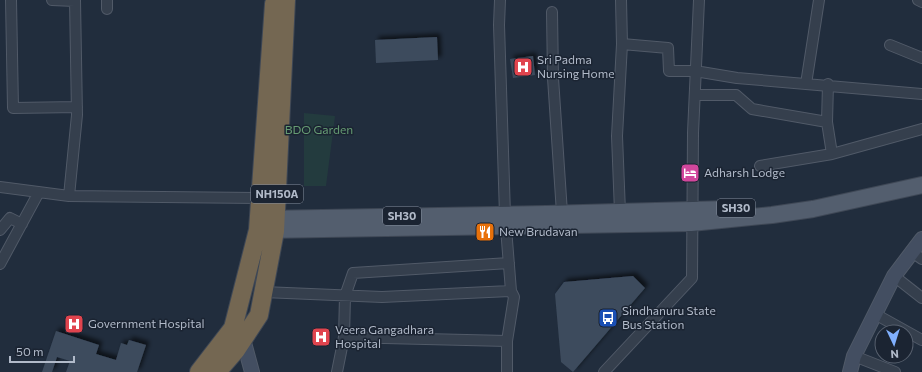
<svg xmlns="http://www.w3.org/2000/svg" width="922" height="372" font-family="Commissioner,sans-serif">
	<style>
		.green { fill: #233b3e }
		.building { fill: #3d4b5d; filter: url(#shadow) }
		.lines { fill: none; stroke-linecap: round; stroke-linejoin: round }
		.street-casing { stroke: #515a68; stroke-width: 12 }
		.secondary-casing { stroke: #515a68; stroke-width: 16 }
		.primary-casing { stroke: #3f4856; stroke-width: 18 }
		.highway-casing { stroke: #3e4755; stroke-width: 20 }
		.street { stroke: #353f4d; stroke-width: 10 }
		.secondary { stroke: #434e61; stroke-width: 14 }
		.primary { stroke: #535e6e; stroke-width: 16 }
		.highway { stroke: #746752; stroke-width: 18 }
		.labels { text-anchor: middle; stroke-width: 3; stroke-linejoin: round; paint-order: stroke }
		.shield { fill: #1b2432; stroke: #848d9c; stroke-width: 1 }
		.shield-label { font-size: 11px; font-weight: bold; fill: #b1bac9 }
		.poi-label { font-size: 12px; fill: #b1bac9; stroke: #1b2432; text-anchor: start }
		.park-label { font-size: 12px; fill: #669c73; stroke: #1b2432 }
	</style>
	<defs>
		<filter id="shadow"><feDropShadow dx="3.5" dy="-3.5" stdDeviation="2" flood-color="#0009"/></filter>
	</defs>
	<rect width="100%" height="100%" fill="#212d3d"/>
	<path class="green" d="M304 113 335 116 326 186H304Z"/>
	<path class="building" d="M437 37 438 60 376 63 375 40Z
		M533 56 535 75 513 78 510 59Z
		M633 276 645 288 573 372 561 362 555 294 564 282Z
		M56 331 99 345 96 354 116 360 121 343 127 345 129 340 146 345 137 372H66L70 361 57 357 52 372H42Z"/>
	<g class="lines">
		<defs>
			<path id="street" d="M11 0 13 108 77 107
				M52 0 75 1
				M500 0 499 25 505 215 511 291 514 297 507 341V372
				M918 0 922 2
				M107 9V0
				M552 12 553 78 562 213
				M622 44 668 48 669 71H695L737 78 922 94
				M890 45 922 58
				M806 84 819 0
				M828 84 827 122 832 154
				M695 95H736L752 109 827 122
				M760 166 832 154 922 129
				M0 187 69 196 265 198
				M69 196 77 115 75 0
				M620 212 617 136 622 44 621 0
				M0 230 10 218 22 224
				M912 252 922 259
				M0 264 39 192
				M894 276 922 298
				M263 292 382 297 511 291
				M875 314 922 340
				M344 337 507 341
				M854 356 895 372
				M337 372 344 337 345 296 353 273 509 263
				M604 372 692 278 693 133 699 0"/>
			<path id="secondary" d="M238 333 243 339 252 372
				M850 372 854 356 894 276 922 239"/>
			<path id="primary" d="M264 219 546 214 729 209
				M263 230 691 223 772 215 813 209 922 185"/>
			<path id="highway" d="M199 372 233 328 258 230 274 4
				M217 372 236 350 259 315 275 231 286 0"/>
		</defs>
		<use href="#street" class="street-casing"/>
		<use href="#secondary" class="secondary-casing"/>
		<use href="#primary" class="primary-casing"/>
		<use href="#highway" class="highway-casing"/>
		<use href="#street" class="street"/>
		<use href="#secondary" class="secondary"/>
		<use href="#primary" class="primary"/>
		<use href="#highway" class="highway"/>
	</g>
	<defs>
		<symbol id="hospital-square" viewBox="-11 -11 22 22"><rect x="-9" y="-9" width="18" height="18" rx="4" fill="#e0444e" stroke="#1b2432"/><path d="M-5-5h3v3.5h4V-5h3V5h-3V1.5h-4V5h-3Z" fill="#fff"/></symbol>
		<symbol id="hotel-square" viewBox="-11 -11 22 22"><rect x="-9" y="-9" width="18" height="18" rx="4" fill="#d1479c" stroke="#1b2432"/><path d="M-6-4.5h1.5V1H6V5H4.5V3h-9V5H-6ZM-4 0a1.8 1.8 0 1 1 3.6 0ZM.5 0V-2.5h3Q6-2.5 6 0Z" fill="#fff"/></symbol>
		<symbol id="restaurant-square" viewBox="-11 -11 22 22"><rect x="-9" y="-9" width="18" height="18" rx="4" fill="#e8710a" stroke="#1b2432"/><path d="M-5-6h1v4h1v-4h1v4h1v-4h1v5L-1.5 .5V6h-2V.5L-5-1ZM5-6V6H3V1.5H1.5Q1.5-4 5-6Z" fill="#fff"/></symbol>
		<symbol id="bus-square" viewBox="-11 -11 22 22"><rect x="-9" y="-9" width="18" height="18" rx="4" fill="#1a4fb4" stroke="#1b2432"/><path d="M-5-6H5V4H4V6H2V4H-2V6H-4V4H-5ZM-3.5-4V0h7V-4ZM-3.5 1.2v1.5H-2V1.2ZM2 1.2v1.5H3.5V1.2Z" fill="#fff"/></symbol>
	</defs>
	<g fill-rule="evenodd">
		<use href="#hospital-square" x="512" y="56" width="22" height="22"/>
		<use href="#hotel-square" x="679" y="162" width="22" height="22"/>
		<use href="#restaurant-square" x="474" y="221" width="22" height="22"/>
		<use href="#bus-square" x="597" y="307" width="22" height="22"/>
		<use href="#hospital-square" x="63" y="313" width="22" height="22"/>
		<use href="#hospital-square" x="310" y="326" width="22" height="22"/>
	</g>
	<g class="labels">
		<g class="shield">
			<rect x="251" y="185" width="52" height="18" rx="3"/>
			<rect x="717" y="199" width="38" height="18" rx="3"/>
			<rect x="383" y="207" width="38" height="18" rx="3"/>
		</g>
		<g class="shield-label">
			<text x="277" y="198">NH150A</text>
			<text x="736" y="212">SH30</text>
			<text x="402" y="220">SH30</text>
		</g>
		<g class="poi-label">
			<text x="537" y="64">Sri Padma<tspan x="537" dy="14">Nursing Home</tspan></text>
			<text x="704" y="177">Adharsh Lodge</text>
			<text x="499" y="236">New Brudavan</text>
			<text x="622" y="315">Sindhanuru State<tspan x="622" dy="14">Bus Station</tspan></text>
			<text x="88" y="328">Government Hospital</text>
			<text x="335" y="334">Veera Gangadhara<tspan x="335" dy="14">Hospital</tspan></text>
		</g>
		<g class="park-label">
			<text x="319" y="134">BDO Garden</text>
		</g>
	</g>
	<g transform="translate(894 344) rotate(176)"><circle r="19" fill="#1b2432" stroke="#57606e"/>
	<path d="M0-3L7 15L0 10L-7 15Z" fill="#80b0fe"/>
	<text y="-6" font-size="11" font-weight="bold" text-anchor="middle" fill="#b1bac9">N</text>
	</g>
	<path d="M10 356v6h64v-6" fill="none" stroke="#b1bac9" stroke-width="2"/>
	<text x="16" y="356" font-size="12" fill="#b1bac9" stroke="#1b2432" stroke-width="3" paint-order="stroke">50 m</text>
</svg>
